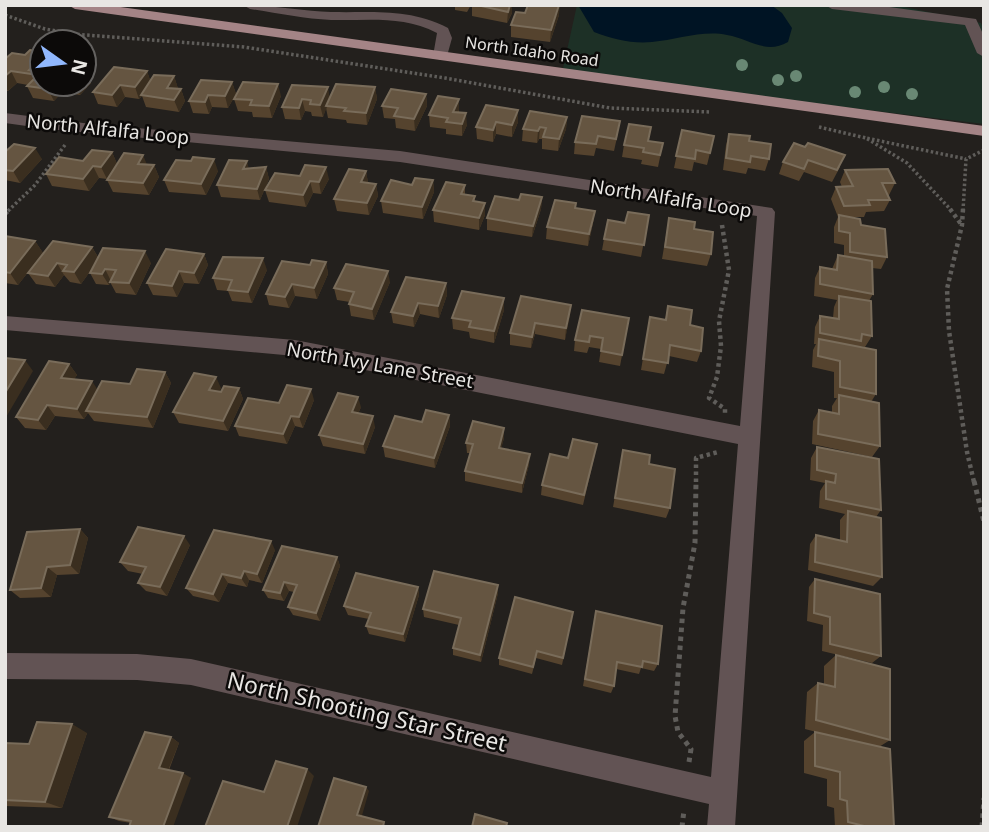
<svg xmlns="http://www.w3.org/2000/svg" width="989" height="832" font-family="'Noto Sans',sans-serif">
	<style>
		.green { fill: #1d3026 }
		.water { fill: #001424 }
		.lines { fill: none; stroke-linecap: round; stroke-linejoin: round }
		.path-far2 { stroke: #5f5d5a; stroke-width: 3.5; stroke-dasharray: 2.5 2.5; stroke-linecap: butt }
		.path-far1 { stroke: #5f5d5a; stroke-width: 4.5; stroke-dasharray: 3.5 3.5; stroke-linecap: butt }
		.path { stroke: #5f5d5a; stroke-width: 5; stroke-dasharray: 4.5 4.5; stroke-linecap: butt }
		.minor { fill: #625354; fill-rule: evenodd }
		.major { fill: #a48486; fill-rule: evenodd }
		.tree { fill: #698874 }
		.wall { fill: #55432e }
		.shaded-wall { fill: #3a2e1f }
		.building { fill: #655541; stroke: #796c5a; stroke-width: 2 }
		.labels { text-anchor: middle; stroke-width: 5; stroke-linejoin: round; paint-order: stroke }
		.far-street-label { font-size: 16px; fill: #e8e6e3; stroke: #0c0a09 }
		.street-label { font-size: 19px; fill: #e8e6e3; stroke: #0c0a09 }
		.near-street-label { font-size: 23px; fill: #e8e6e3; stroke: #0c0a09 }
	</style>
	<rect width="100%" height="100%" fill="#23201d"/>
	<path class="green" d="M577 5H895L981 23 984 32V124L562 73Z"/>
	<path class="water" d="M578 5H771L782 13 792 28 788 42C766 55 750 39 727 35 702 30 677 40 652 42 632 44 613 39 594 32Z"/>
	<g class="lines">
		<path class="path-far2" d="M5 15 45 29 73 34 244 47 445 78 610 108 710 112
			M819 127 866 138
			M8 211 35 185 65 145
			M952 211 907 163 866 138 966 159
			M963 211 966 159 984 150"/>
		<path class="path-far1" d="M950 209 961 224
			M963 209 962 225 947 289 949 331 967 452 974 482
			M5 214 10 209
			M722 225 729 270 719 321 721 346 717 377 709 398 725 409V414
			M696 482V458L718 452"/>
		<path class="path" d="M974 481 984 522
			M689 762 691 749 678 732 675 716 683 608 695 543 696 481
			M682 827 684 810
			M982 827 984 798"/>
		<path class="minor" d="M243 5C273 5 301 11 331 12 373 13 409 8 448 28L452 38 447 56 440 60 433 56 437 33C402 15 368 21 331 20 304 19 277 13 250 9Z
			M825 5H875L976 19 984 36V57L977 53 965 25 832 9Z
			M5 113 91 124 400 151 772 208 775 212 735 827H707L709 804 191 685 137 680 5 679V653L137 654 191 659 711 777 738 444 295 356 5 330V316L295 340 740 426 757 216 400 162 48 129 5 123Z"/>
		<path class="major" d="M68 5H106L984 126V136L75 9Z"/>
	</g>
	<g class="tree">
		<circle cx="742" cy="65" r="6"/>
		<circle cx="796" cy="76" r="6"/>
		<circle cx="778" cy="80" r="6"/>
		<circle cx="884" cy="87" r="6"/>
		<circle cx="855" cy="92" r="6"/>
		<circle cx="912" cy="94" r="6"/>
	</g>
	<path class="wall" d="M445 5H471L467 12 455 10V7Z
		M472 5H512V13L507 23 472 16Z
		M559 15 550 42 511 37V25Z
		M12 53 42 84H84L86 71 91 83 80 95 62 92 54 101 33 98 27 86 28 85 17 83 8 91H5V59Z
		M147 71 150 80 174 76 178 89H181L185 101 179 112 146 107 142 96 139 99 125 97 117 107 98 104 93 92Z
		M232 82 236 94 228 108 212 107 209 114 193 113 189 101Z
		M292 85 330 98 375 87 377 99 367 125 347 123 346 120 328 118 326 108 323 117 312 116 311 112 305 111 301 120 285 119 282 107Z
		M426 94 427 106 415 131 396 128 395 119 384 118 382 106Z
		M281 96 272 118 253 117 252 112 238 111 234 99Z
		M486 105 518 122 512 137 496 134 493 142 477 139 476 127Z
		M459 110V112L467 125 462 136 446 134V129L430 127 429 115Z
		M582 116 618 133 614 151 596 148 594 156 574 154 575 142Z
		M567 117 566 129 558 151 542 149V139H539L537 143 522 141 523 129Z
		M682 130 710 153 707 165 694 162 692 171 674 168Z
		M729 134 749 141 769 159 765 171 748 168 746 174 723 170 726 145Z
		M648 141 663 143 658 167 641 164 642 160 622 157 624 145Z
		M794 143 840 167 832 182 804 172 799 181 779 174 783 162Z
		M5 152 42 159 20 183 5 180Z
		M112 152 117 164 154 165 159 177 149 195 113 192 107 180 115 167 107 179 99 178 89 191 52 186 46 174 83 161Z
		M191 161 218 171 206 195 169 192 164 180Z
		M266 167 269 179 260 200 221 197 217 185 249 169Z
		M845 170 895 183 889 195H888L890 200 884 211 866 212 864 217H850L861 225 887 257 881 269 872 268 873 294 869 301 872 336 865 347 858 346 876 394 871 402 880 446 872 457 812 444 813 421 819 410 832 413V406L837 398H834V372L812 367 813 350 816 344H814L815 327 820 316 833 318 834 307 837 300 814 296 815 278 820 267 832 269 838 255 844 256V245L834 243V227L838 217 831 199 836 187H842L840 182Z
		M366 171 368 183 376 184 378 196 369 215 337 211 334 199Z
		M275 173 329 179 321 194 313 193 306 207 269 202 265 190Z
		M433 180 434 192 423 219 383 213 381 201Z
		M465 185V194L475 196V201L485 203V215L479 230 434 222 433 210Z
		M542 197 541 209 532 237 487 230V218Z
		M595 211 593 223 588 246 546 239 547 227Z
		M649 215 641 257 602 250 604 239 625 223Z
		M669 218 694 229 711 254 707 266 662 259Z
		M5 236 35 241 43 253 18 285 5 283Z
		M92 247 98 257 151 263 136 295 116 293 110 282 109 285 96 284 90 273 91 270 81 284 70 282 64 275 55 287 36 284 28 273Z
		M204 254 208 265 199 284 184 283 177 297 153 295 147 283Z
		M326 262 328 274 317 299 295 296 289 308 269 305 266 294 310 265Z
		M267 270 252 303 232 301 228 291 217 290 213 278Z
		M390 282 374 320 351 316 349 304 350 302 337 300 334 288Z
		M446 283 447 295 439 318 420 314 414 327 393 323 391 312Z
		M571 305 565 340 535 334 531 348 510 345V333Z
		M668 306 690 325 701 351 697 362 669 356 664 374 641 370 650 317 665 320Z
		M504 310 494 343 470 338 469 332 453 329 452 318Z
		M629 318 620 366 599 362 601 349 589 347 587 353 574 351 575 340Z
		M69 364 77 375 74 379 97 390 130 384 165 372 171 383 153 428 94 421 88 413 84 419 55 416 46 430 25 428 16 417Z
		M221 388 219 392 239 388 243 399 228 431 179 423 173 412Z
		M314 400 303 428 295 426 287 444 239 436 235 426 279 403Z
		M361 407 358 414 375 427 365 454 323 446 319 435Z
		M449 415 450 426 435 468 385 457 383 446 422 422Z
		M504 428V438L501 448 529 464 522 493 465 481V471L470 453H467L466 443Z
		M817 447 881 510 876 517 882 577 873 586 808 570 810 544 816 535 840 540V520L845 514 819 508 820 491 825 483 810 480 811 458Z
		M623 450 649 464 670 508 666 518 613 507Z
		M595 454 583 505 541 495 542 485 568 458Z
		M80 529 88 538 79 574 57 575 51 597 20 598 10 590Z
		M190 545 167 596 146 591 138 583 143 574 128 571 120 562Z
		M275 550 262 583 249 580 247 587 228 583 219 602 193 596 186 588Z
		M337 557 340 566 320 621 293 615 288 607 294 592 289 591 284 601 268 598 263 590Z
		M815 579 881 656 872 663 822 651 823 625 807 621 809 587Z
		M498 585V593L481 662 453 655V648L459 625 424 617 423 609Z
		M418 587 419 595 405 642 369 634 366 626 369 619 348 615 344 606Z
		M596 611 658 664 654 671 641 668 639 674 616 669 614 686 611 693 583 686Z
		M573 612 562 665 536 658 532 674 499 665V658Z
		M836 655 890 740 879 747 894 827H835L834 808 827 806V779L804 773V741L815 732 824 734 805 729 807 692 818 683 824 684V666Z
		M87 733 62 808 5 806V743L29 744Z
		M171 737 179 743 169 770 191 778 131 823 119 821 109 817Z"/>
	<path class="shaded-wall" d="M507 5H512V13L507 23 508 12 510 6 507 12Z
		M560 5 559 15 550 42 551 30Z
		M42 57V75L37 86 29 70Z
		M11 71 17 83 8 91 5 86V76Z
		M86 71 91 83 80 95 75 84H84V73Z
		M147 71 151 83 139 99 135 87Z
		M174 76 178 88 172 100 167 88Z
		M232 82 236 94 228 108 225 96Z
		M52 84H58L62 92 54 101 48 89Z
		M278 84 281 96 272 118 269 106Z
		M120 85 125 97 117 107 112 95Z
		M328 87 330 99 323 117 320 105Z
		M375 87 377 99 367 125 366 113Z
		M181 89 185 101 179 112 174 100Z
		M426 94 427 106 415 131 414 119Z
		M208 95 212 107 209 114 205 102Z
		M302 99 305 111 301 120 299 108Z
		M459 99V110L454 123 453 112Z
		M518 110V122L512 137V125Z
		M466 113 467 125 462 136V124Z
		M567 117 566 129 558 151 559 139Z
		M496 122V134L493 142V130Z
		M540 127 539 139 537 143 538 131Z
		M35 148 42 159 20 183 13 171Z
		M112 152 117 164 107 179 101 167Z
		M143 155 148 167 138 164Z
		M214 159 218 171 206 195 201 184Z
		M247 161 250 173 243 169Z
		M154 165 159 177 149 195 143 183Z
		M93 166 99 178 89 191 83 179Z
		M266 167 269 179 260 200 257 189Z
		M326 167 329 179 321 194 319 182Z
		M366 171 368 183 361 182Z
		M433 180 434 192 423 219 422 207Z
		M310 181 313 193 306 207 303 195Z
		M376 184 378 196 369 215 367 203Z
		M542 197 541 209 532 237 533 226Z
		M485 203V215L479 230V218Z
		M595 211 593 223 588 246 589 234Z
		M35 241 43 253 18 285 10 273Z
		M92 247 99 259 81 284 74 272Z
		M145 251 151 263 136 295 129 283Z
		M204 254 208 265 199 284 194 273Z
		M263 258 267 270 252 303 248 292Z
		M326 262 328 274 317 299 314 288Z
		M57 263 64 275 55 287 48 276Z
		M105 269 111 281 109 285 102 274Z
		M179 271 184 283 177 297 172 286Z
		M388 271 390 282 374 320 372 309Z
		M446 283 447 295 439 318 438 306Z
		M292 284 295 296 289 308 285 297Z
		M504 298V310L494 343V331Z
		M418 303 420 314 414 327 413 316Z
		M571 305 570 316 565 340 566 328Z
		M535 323V334L531 348 532 337Z
		M25 360 33 371 5 419V393Z
		M69 364 77 375 69 388 61 378Z
		M165 372 171 383 153 428 147 417Z
		M216 377 221 388 214 401 209 390Z
		M92 381 99 392 86 411 88 413 84 419 77 409Z
		M239 388 243 399 228 431 223 421Z
		M311 389 314 400 303 428 299 417Z
		M358 397 361 407 354 423 352 412Z
		M47 405 55 416 46 430 38 420Z
		M449 415 450 426 435 468 434 458Z
		M291 416 295 426 287 444 283 434Z
		M373 416 375 427 365 454 363 444Z
		M504 428V438L499 458V448Z
		M530 454 529 464 522 493V483Z
		M80 529 88 538 79 574 70 565Z
		M184 536 190 545 167 596 160 587Z
		M271 541 275 550 262 583 257 574Z
		M337 557 340 566 320 621 316 613Z
		M47 567 57 575 51 597 41 588Z
		M244 571 249 580 247 587 241 578Z
		M222 574 228 583 219 602 213 594Z
		M284 582 289 591 284 601 280 593Z
		M498 585V593L481 662 480 655Z
		M418 587 419 595 405 642 403 634Z
		M72 724 87 733 62 808 45 802Z
		M171 737 179 743 167 773 159 768Z
		M307 769 314 776 297 827H287Z
		M183 773 191 778 173 827H163Z
		M366 787 369 791 361 819 357 815Z"/>
	<path class="building" d="M477 5H510L508 12Z
		M528 5H559L551 30 511 25 516 12 525 13Z
		M30 50 42 52V57L29 70 35 71 31 74 11 71 5 76V59L12 53 25 55Z
		M114 67 147 71 135 87 120 85 112 95 93 92Z
		M42 71V84H52L48 89 27 86Z
		M154 75 174 76 167 88 181 89 174 100 141 95Z
		M201 80 232 82 225 96 208 95 205 102 189 101Z
		M243 82 278 84 269 106 250 105 252 100 234 99Z
		M336 84 375 87 366 113 344 111 346 108 326 106Z
		M292 85 328 87 320 105 310 104 311 100 302 99 299 108 282 107Z
		M391 89 426 94 414 119 394 116 398 108 382 106Z
		M438 96 459 99 453 112 466 113 462 124 446 122 448 118 429 115Z
		M486 105 518 110 512 125 496 122 493 130 476 127Z
		M530 111 567 117 559 139 543 137 546 128 540 127 538 131 523 129Z
		M582 116 620 121 616 139 598 136 596 144 575 142Z
		M629 124 651 127 648 141 663 143 660 155 643 152 644 148 624 145Z
		M682 130 714 136 710 153 696 150 695 159 676 156Z
		M729 134 750 136 749 141 771 144 769 159 751 156 750 162 726 158Z
		M794 143 805 147 808 143 845 155 837 170 808 160 804 169 783 162Z
		M14 144 35 148 13 171 5 170V152Z
		M92 150 112 152 101 167 93 166 83 179 46 174 59 157 83 161Z
		M124 153 143 155 138 164 154 165 143 183 107 180Z
		M193 157 214 159 201 184 164 180 176 160 191 161Z
		M229 160 247 161 243 169 266 167 257 189 217 185Z
		M305 165 326 167 319 182 310 181 303 195 265 190 275 173 300 176Z
		M349 169 366 171 361 182 376 184 367 203 334 199Z
		M888 169 895 183H882L890 200H868L870 205 844 206 836 187 853 186 845 170Z
		M415 178 433 180 422 207 381 201 391 180 412 185Z
		M446 182 465 185 461 194 475 196 473 201 485 203 479 218 433 210Z
		M521 194 542 197 533 226 487 218 495 196 519 200Z
		M555 200 576 203 575 208 595 211 589 234 547 227Z
		M628 212 649 215 644 245 604 239 608 220 625 223Z
		M839 215 860 219 861 225 885 229 887 257 850 252V233L839 231Z
		M669 218 695 222 694 229 713 232 711 254 665 247Z
		M5 236 35 241 10 273 5 272Z
		M53 241 92 247 74 272 63 271 67 265 57 263 48 276 28 273Z
		M103 248 145 251 129 283 110 282 116 270 105 269 102 274 90 273Z
		M166 249 204 254 194 273 179 271 172 286 147 283Z
		M838 255 872 261 873 294 820 284V267L837 270Z
		M223 257 263 258 248 292 228 290 232 280 213 278Z
		M312 260 326 262 314 288 292 284 285 297 266 294 282 261 310 265Z
		M346 264 388 271 372 309 349 304 354 292 334 288Z
		M406 277 446 283 438 306 418 303 413 316 391 312Z
		M462 291 504 298 494 331 469 327 471 321 452 318Z
		M521 296 571 305 566 328 535 323 532 337 510 333Z
		M839 296 871 301 872 336 862 334 861 341 820 333V316L839 319Z
		M668 306 692 310 690 325 703 328 701 351 670 345 668 363 643 359 650 317 666 320Z
		M582 310 629 318 622 355 601 351 603 338 590 336 589 342 575 340Z
		M819 339 876 350V394L840 387V361L818 356Z
		M5 358 25 360 5 393Z
		M49 361 69 364 61 378 92 381 77 409 47 405 38 420 16 417Z
		M137 369 165 372 147 417 86 411 102 381 130 384Z
		M194 373 216 377 209 390 221 392 224 386 239 388 223 421 173 412Z
		M287 385 311 389 299 417 291 416 283 434 235 426 248 398 279 403Z
		M338 393 358 397 352 412 373 416 363 444 319 435Z
		M839 395 879 403 880 446 818 434 819 410 839 414Z
		M426 410 449 415 434 458 383 446 395 416 422 422Z
		M473 421 504 428 499 448 530 454 522 483 465 471 473 444 466 443Z
		M573 439 597 444 584 495 542 485 550 454 568 458Z
		M817 447 879 459 881 510 826 499V481L835 483 836 474 817 470Z
		M623 450 650 455 649 464 675 469 670 508 615 498Z
		M848 511 881 518 882 577 815 562 816 535 847 542Z
		M138 527 184 536 160 587 138 583 146 567 120 562Z
		M80 529 70 565 47 567 41 588 10 590 27 532Z
		M214 530 271 541 257 574 244 571 241 578 222 574 213 594 186 588Z
		M282 546 337 557 316 613 288 607 297 585 284 582 280 593 263 590Z
		M434 571 498 585 480 655 453 648 461 618 423 609Z
		M356 573 418 587 403 634 366 626 371 613 344 606Z
		M815 579 880 594 881 656 830 644V617L814 613Z
		M515 597 573 612 563 658 537 651 533 667 499 658Z
		M596 611 662 626 658 664 643 661 642 667 617 662 614 686 585 679Z
		M836 655 890 669V740L816 720 818 683 835 687Z
		M37 722 72 724 45 802 5 800V743L29 744Z
		M145 732 171 737 159 768 183 773 163 827H129L131 821 109 817Z
		M815 732 890 749 894 827H868L848 822 847 801 840 799V772L815 766Z
		M276 761 307 769 287 827H205L223 781 264 792Z
		M334 778 366 787 357 815 384 822 383 827H318Z
		M475 814 507 823 506 827H472Z"/>
	<g class="labels">
		<g class="far-street-label">
			<text transform="translate(532 51) rotate(8)" y="6">North Idaho Road</text>
		</g>
		<g class="street-label">
			<text transform="translate(108 129) rotate(6)" y="7">North Alfalfa Loop</text>
			<text transform="translate(671 198) rotate(9)" y="7">North Alfalfa Loop</text>
			<text transform="translate(380 365) rotate(10)" y="7">North Ivy Lane Street</text>
		</g>
		<g class="near-street-label">
			<text transform="translate(367 712) rotate(13)" y="8">North Shooting Star Street</text>
		</g>
	</g>
	<rect width="989" height="832" fill="none" stroke="#e8e6e3" stroke-width="14"/>
	<g transform="translate(63 63) rotate(104)"><circle r="33" fill="#0c0a09" stroke="#646260" stroke-width="2"/>
	<path d="M0-5L12 26L0 18L-12 26Z" fill="#91b8fd"/>
	<text y="-10" font-size="19" font-weight="bold" text-anchor="middle" fill="#e8e6e3">N</text>
	</g>
</svg>
